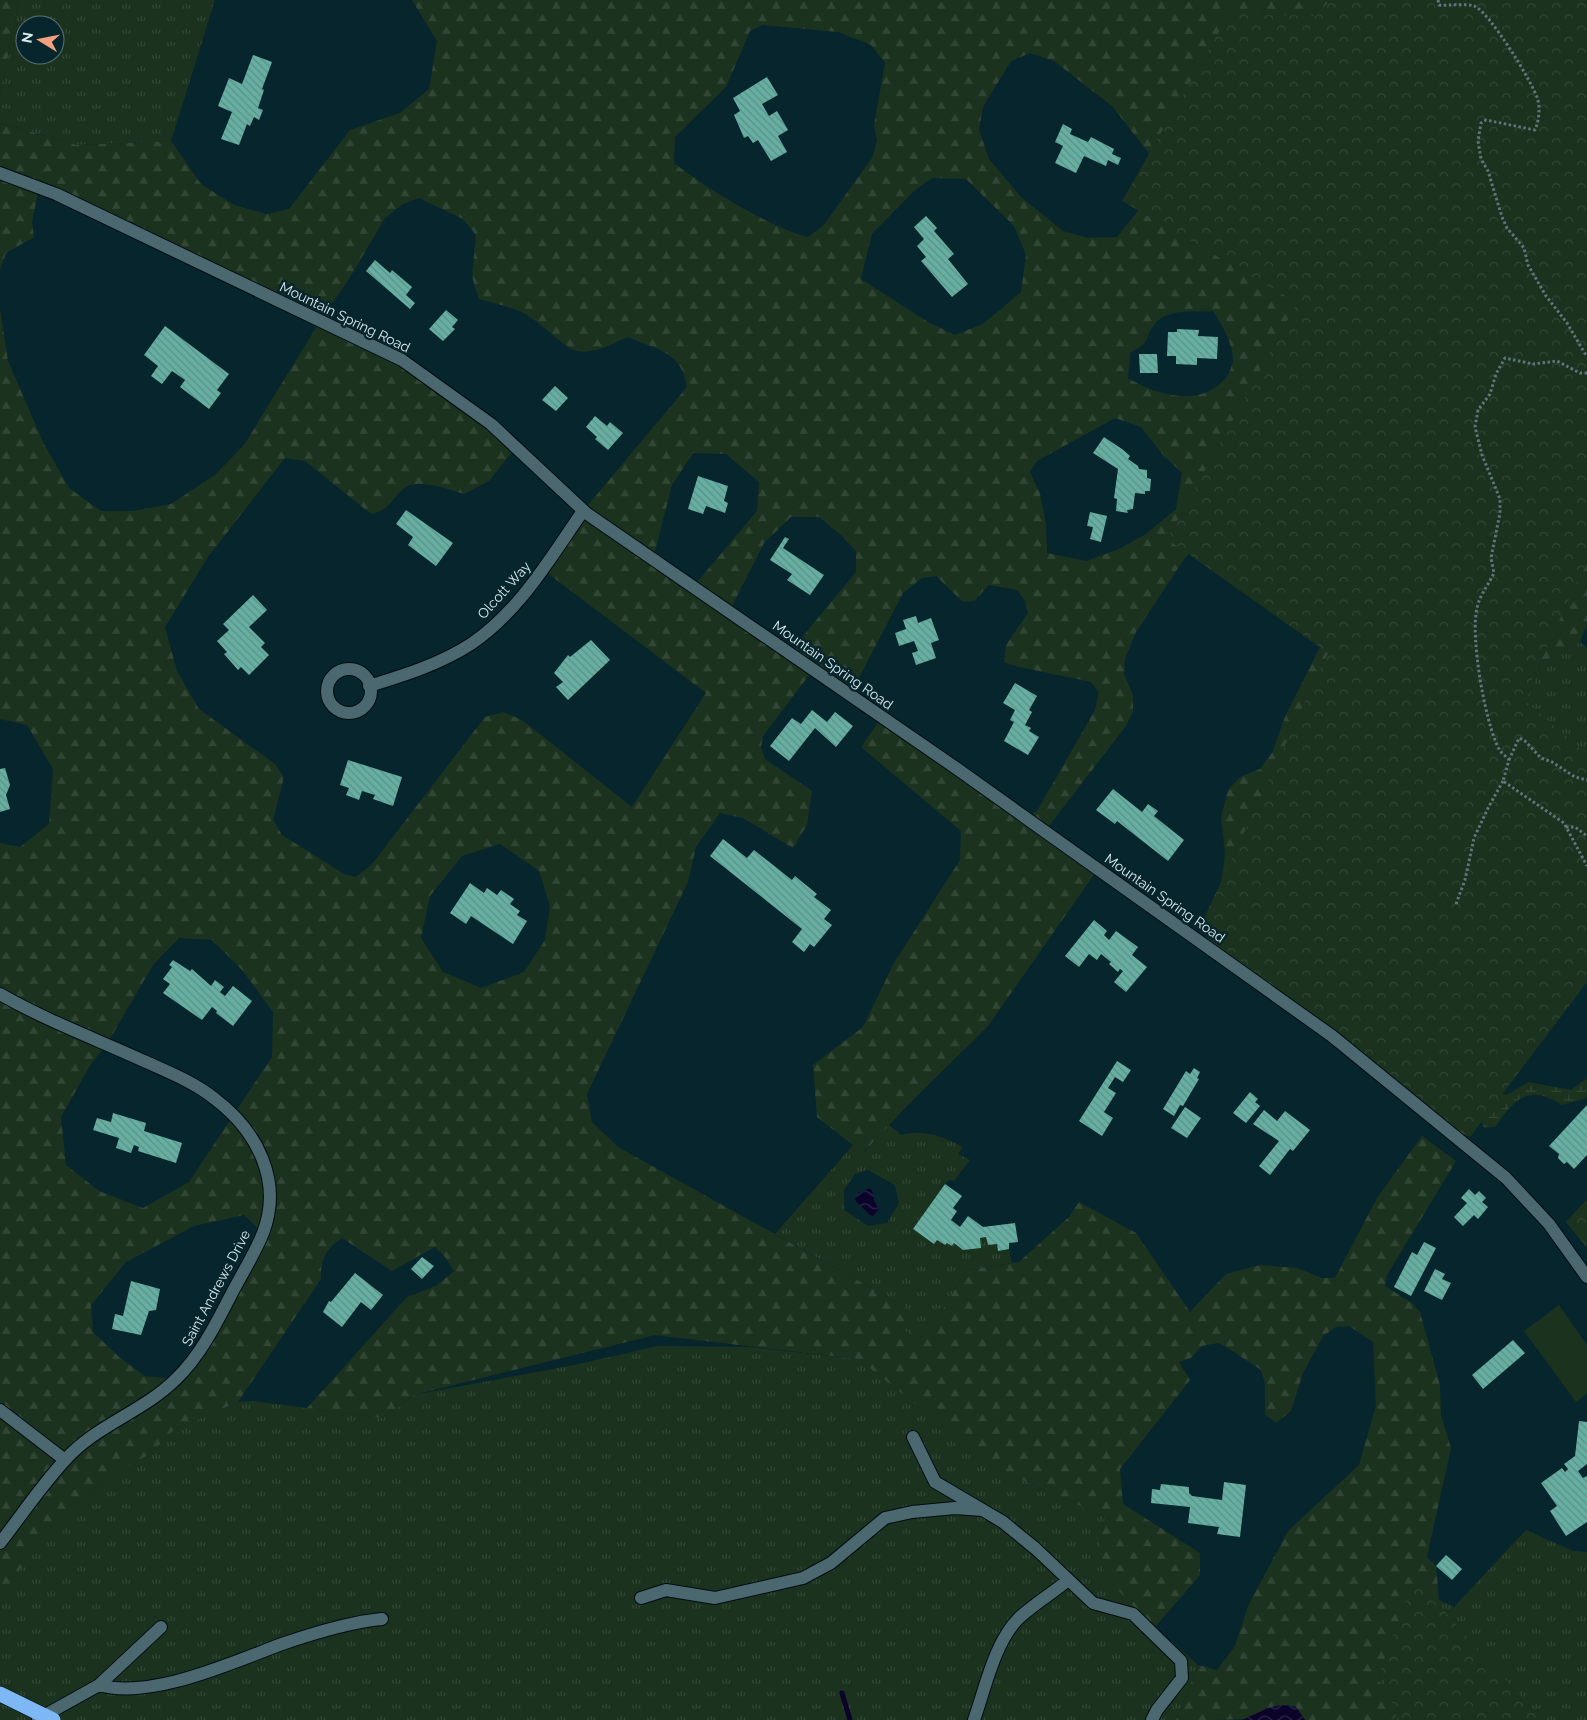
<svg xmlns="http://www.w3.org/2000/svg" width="1587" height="1720" font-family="Raleway,sans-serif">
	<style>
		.grass { fill: url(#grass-tufts); fill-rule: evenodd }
		.forest { fill: url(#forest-firs); fill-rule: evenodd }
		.wetland { fill: url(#wetland-marsh) }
		.park { fill: url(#park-crowns) }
		.pitch { fill: #1b321e }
		.water { fill: url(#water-waves) }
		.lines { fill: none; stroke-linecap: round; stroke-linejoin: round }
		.stream { stroke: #0b0329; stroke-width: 5 }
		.building { fill: url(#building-back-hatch) }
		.minor-casing { stroke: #000d12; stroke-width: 14 }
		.highway-casing { stroke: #000d12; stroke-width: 16 }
		.path { stroke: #5e767c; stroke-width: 3; stroke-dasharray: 2.5 2.5; stroke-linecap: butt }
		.minor { stroke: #4b6870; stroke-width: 12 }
		.highway { stroke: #7db8f5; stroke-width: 15 }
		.labels { text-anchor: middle; stroke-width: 5; stroke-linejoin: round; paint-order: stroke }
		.street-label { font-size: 14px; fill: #d9e9ed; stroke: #07252c }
	</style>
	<defs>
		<pattern id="grass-tufts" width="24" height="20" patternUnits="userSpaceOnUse" patternTransform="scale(1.25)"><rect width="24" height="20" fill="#1b321e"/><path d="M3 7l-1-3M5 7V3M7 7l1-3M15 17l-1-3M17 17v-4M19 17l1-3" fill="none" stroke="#314634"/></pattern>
		<pattern id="forest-firs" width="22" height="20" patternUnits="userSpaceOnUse" patternTransform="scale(1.25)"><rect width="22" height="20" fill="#1b321e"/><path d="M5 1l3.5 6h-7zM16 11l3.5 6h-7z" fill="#314634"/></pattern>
		<pattern id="wetland-marsh" width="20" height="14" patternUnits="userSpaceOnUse" patternTransform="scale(1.25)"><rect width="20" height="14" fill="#1b321e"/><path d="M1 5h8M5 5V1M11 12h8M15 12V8" fill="none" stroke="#314634"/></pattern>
		<pattern id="park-crowns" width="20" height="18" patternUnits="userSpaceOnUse" patternTransform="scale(1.25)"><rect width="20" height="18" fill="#1b321e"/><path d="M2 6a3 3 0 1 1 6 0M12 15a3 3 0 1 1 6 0" fill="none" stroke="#314634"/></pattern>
		<pattern id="water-waves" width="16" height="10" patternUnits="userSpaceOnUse" patternTransform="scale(1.25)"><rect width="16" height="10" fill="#0b0329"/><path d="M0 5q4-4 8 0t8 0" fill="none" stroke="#2e2848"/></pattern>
		<pattern id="building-back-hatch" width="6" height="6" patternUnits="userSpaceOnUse" patternTransform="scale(1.25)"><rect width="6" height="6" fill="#67afa2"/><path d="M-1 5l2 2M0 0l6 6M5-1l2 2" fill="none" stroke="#5c9087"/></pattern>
	</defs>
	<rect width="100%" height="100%" fill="#07252c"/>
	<path class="grass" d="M19 0H215L171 141 77 145 0 123V97ZM25 25H55V55H25Z
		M1580 642 1587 648V839L1526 707 1540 663Z
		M889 1125 901 1135C927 1130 939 1135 963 1147L958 1154 970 1160 954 1181 949 1180 945 1184 914 1228 945 1245 947 1243 952 1246 954 1243 963 1250 980 1248V1238L986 1237 988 1245 997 1244 998 1251 1009 1249 1012 1263 966 1270 934 1325 923 1337 904 1331V1306L775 1234 853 1145 864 1153ZM868 1170 895 1185 899 1203 887 1223 868 1226 844 1210V1190L855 1174Z
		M658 1346 749 1347 858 1359 998 1469 1105 1517 1100 1544 1110 1580 1155 1627 1198 1665 1176 1720H0V1595L20 1567 63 1513 119 1471 150 1454 175 1429 238 1402 254 1401 381 1418 403 1404 413 1395 574 1365Z
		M1526 1530 1573 1551 1587 1552V1720H1392L1404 1707 1378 1680 1389 1651 1439 1600 1454 1607Z"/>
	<path class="forest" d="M0 0H19L0 97Z
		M412 0H1587V625L1580 642 1540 663 1526 707 1475 1131 1461 1141 1202 944 1216 923 1225 853 1221 817 1228 790 1240 777 1260 769 1272 753 1285 717 1342 603 1235 482 1136 632 1125 659 1124 674 1133 695V711L1126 726 1045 831 1098 869 988 1026 908 1105 863 1153 817 1117 813 1065 863 1027 894 963 960 860 961 831 861 747 882 717 1032 814 1037 811 1095 710 1099 692 1091 682 1015 666 1004 662 1006 645 1028 613 1025 601 1017 590 989 585 974 601 963 602 936 576 922 578 903 593 850 695 813 670 763 736 761 747 765 759 812 791 807 825 793 848 743 818 720 813 696 847 688 882 587 1094 592 1122 618 1147 904 1306V1331L923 1337 934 1325 966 1270 1019 1262 1069 1217 1079 1202 1136 1233 1190 1312 1226 1274 1260 1265 1297 1268 1322 1278H1335L1377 1198 1422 1136 1456 1161 1387 1275 1385 1286 1412 1303 1420 1312 1440 1385 1441 1415 1451 1448 1427 1557 1436 1566 1439 1600 1389 1651 1378 1680 1404 1707 1392 1720H1305L1296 1707C1275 1700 1262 1714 1244 1719 1226 1720 1196 1720 1176 1720L1198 1665 1217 1670 1235 1646 1249 1604 1288 1531 1359 1465 1376 1405 1373 1342 1349 1326 1336 1327 1323 1336 1303 1373 1291 1411 1276 1423 1265 1414V1384L1261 1370 1228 1348 1218 1343 1202 1346 1191 1358 1179 1362 1190 1380 1120 1469 1123 1504 1200 1553V1575L1155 1627C1139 1610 1109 1586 1101 1564 1097 1550 1102 1531 1105 1517L998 1469 858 1359 655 1335 413 1395 392 1413 381 1418 307 1408 407 1297 436 1286 454 1271 445 1257 435 1247 392 1271 342 1238C326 1249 320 1259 321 1279L238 1402 175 1429 150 1454 119 1471 63 1513 0 1595V843L20 847 49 824 53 769 27 725 0 719V309L8 361 44 444 69 488 101 511H133L171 504 215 475 244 445 320 321 39 188 32 222 34 237 6 253 0 270V123L77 145 171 141 201 184 234 205 267 214 289 209 350 130 400 113 429 89 437 41ZM763 25 838 32 871 45 885 63 874 125 877 141 872 158 823 226 808 237C769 227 706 188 674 163L675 137 726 87 750 31ZM1030 53 1054 61 1112 106 1155 161 1153 192 1117 237 1089 238 1063 231 1020 196 989 159 979 130 983 107 1011 61ZM932 178 966 179 1014 226 1026 255 1021 292 983 324 955 335 928 322 861 279 872 234 914 191ZM419 198 463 219 476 235 472 277 479 299C494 304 517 307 530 317 576 350 569 365 628 337 658 350 682 352 687 387L583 511 542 569 706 693 632 807 522 720 503 712 485 717 372 864 356 877 344 874 282 835 273 820 284 777 275 764 199 709 177 671 165 627 208 557 285 458 305 461 371 514C387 511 390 502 401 491 415 476 447 489 464 494L489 481 516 447 402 360 320 321 349 279 385 218 403 204ZM1213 311C1222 325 1233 343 1233 360 1232 368 1228 376 1223 381 1199 407 1155 395 1128 378L1130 353C1153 340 1142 342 1154 325 1166 308 1195 312 1213 311ZM1115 418 1141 427 1163 455 1182 473 1176 509 1146 534 1119 549 1086 561 1047 553 1046 524 1040 494 1030 472 1037 461ZM693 453 726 454 759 482 757 511 693 587 653 559 672 485ZM791 517H819L840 534 856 551V572L789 653 729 612 764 543ZM500 844 539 871 550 906 545 940 524 972 481 988 443 972 421 938 430 896 462 856ZM179 938 212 940 243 971 273 1012 272 1057 189 1182 143 1208 99 1191 66 1165 61 1117 91 1064 107 1044 153 965ZM244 1215 263 1233 176 1379 145 1376 119 1357 93 1332 91 1305 126 1262 194 1226Z"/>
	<path class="wetland" d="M1587 1078V1098L1562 1105C1528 1083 1514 1100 1495 1127L1484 1128 1480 1118 1502 1093 1507 1095 1528 1082 1571 1090Z"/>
	<path class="park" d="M1330 0H1587V561L1523 699 1587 754V982L1470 1137 1199 929 1328 653 1167 539 1297 303 1122 201 1229 14 1316 16Z
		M1587 1199V1248L1566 1222Z
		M1420 1583V1584L1542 1720H1399L1380 1671 1412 1585Z"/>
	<path class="pitch" d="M1559 1305 1587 1345V1394L1576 1402 1524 1331Z"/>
	<path class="water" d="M868 1188 872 1190 874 1201 879 1209 873 1216 870 1215 855 1200 859 1192H864Z
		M1280 1705 1296 1707 1305 1720H1242L1268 1708Z"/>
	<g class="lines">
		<path class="stream" d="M842 1693 850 1720"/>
	</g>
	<path class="building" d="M253 55 272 62 262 89 264 90 258 108 263 110 259 120 254 117 250 126 247 124 239 145 221 139 232 112 218 106 229 78 242 84Z
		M767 77 778 95 762 104 769 116 777 111 788 130 778 136 787 152 771 161 758 140 753 143 748 136 744 138 734 115 740 111 733 98Z
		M1063 124 1072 129 1070 134 1088 142 1091 137 1114 149 1112 154 1121 158 1118 165 1108 160 1106 166 1084 156 1076 173 1055 163 1063 146 1055 142Z
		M926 216 937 228 934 231 954 254 948 259 968 284 952 297 921 261 926 257 917 246 924 239 914 227Z
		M375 260 390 273 392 270 412 287 406 295 415 303 410 309 366 271Z
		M446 310 458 320 452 327 455 329 443 341 429 329Z
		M165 326 229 374 217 390 221 393 209 409 180 387 185 380 172 371 162 384 151 376 158 366 144 355Z
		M1177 329 1199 330 1198 336 1218 337 1217 359 1197 358V365L1176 364V356H1167L1168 332H1177Z
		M1139 354H1157L1158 373H1140Z
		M555 386 568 398 556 411 542 400Z
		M595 416 607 426 610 422 623 433 608 450 595 439 597 437 586 427Z
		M1104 437 1122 449 1130 456 1128 459 1138 466 1139 469 1147 470V478L1151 479 1150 491H1145V494L1135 493 1133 509 1127 510 1128 513 1116 511 1117 499 1114 498 1118 469 1093 453Z
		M698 476 728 486 724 501 728 503 725 513 706 506 703 514 688 509Z
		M406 510 453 543 436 566 408 545 413 537 396 524Z
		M1090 512 1107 516 1101 542 1090 539 1093 527 1087 526Z
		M785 537 789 539 783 548 824 575 810 595 787 580 792 574 770 560Z
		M253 595 267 610 249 627 265 643 261 647 269 655 249 675 241 667 238 670 224 654 227 652 217 641 229 630 223 624Z
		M916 616 918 623 931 618 939 640 931 643 936 658 916 665 912 653 918 651 914 641 899 646 895 633 906 629 903 620Z
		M591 640 610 660 568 700 556 687 563 682 554 673 568 655 570 657Z
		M1015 683 1037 696 1029 710 1032 712 1025 725 1031 728 1029 731 1039 737 1028 755 1004 741 1014 722 1010 720 1015 710 1003 703Z
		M812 710 827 722 835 712 853 726 836 747 815 728 789 761 770 746 792 718 801 724Z
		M348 760 402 777 393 806 373 799 375 795 362 791 359 800 346 795 349 788 340 785Z
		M5 768 10 785 6 795 10 809 0 812V769Z
		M1113 789 1142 812 1148 804 1158 811 1154 816 1184 840 1168 861 1117 821 1115 824 1096 810Z
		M723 839 747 858 754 850 792 880 795 876 817 894 814 897 831 910 824 919 832 925 814 947 810 944 804 952 792 942 802 929 710 856Z
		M470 883 484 893 487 888 497 895 501 890 514 899 510 904 520 911 517 915 527 921 513 944 471 916 466 924 450 913Z
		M1094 920 1107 931 1104 935 1109 940 1116 931 1138 947 1132 955 1147 967 1126 992 1114 982 1123 971 1120 969 1118 972 1109 964 1111 962 1101 954 1097 960 1089 954 1079 967 1065 956Z
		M173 960 190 971 192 969 211 986 215 980 224 987 220 992 225 996 233 986 252 1001 233 1026 216 1013 217 1011 212 1007 202 1020 163 993 170 984 163 979 172 967 169 965Z
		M1117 1061 1131 1070 1123 1082 1115 1077 1108 1088 1116 1093 1104 1112 1113 1118 1102 1136 1079 1121Z
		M1194 1068 1200 1072 1197 1078 1199 1079 1183 1106 1180 1105 1174 1116 1163 1109 1186 1071 1190 1074Z
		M1250 1092 1258 1099 1255 1102 1260 1106 1246 1123 1233 1113Z
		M1587 1105V1155L1574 1169 1567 1162 1564 1164 1558 1158 1559 1154 1549 1146Z
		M1185 1107 1201 1118 1187 1138 1171 1128Z
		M1264 1110 1277 1121 1285 1111 1310 1130 1293 1151 1290 1149 1270 1175 1259 1166 1279 1141 1253 1124Z
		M113 1113 146 1123 144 1131 182 1143 176 1163 138 1151 139 1147 134 1145 131 1153 116 1148 119 1138 93 1130 97 1118 111 1122Z
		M945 1184 962 1196 953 1208 957 1211 951 1220 960 1227 968 1216 983 1227 1015 1223 1018 1242 1009 1243V1249L998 1251 997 1244 988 1245 986 1237 980 1238 981 1248 963 1250 954 1243 952 1246 947 1243 945 1245 937 1240 934 1244 913 1229Z
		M1469 1189 1475 1195 1479 1191 1486 1198 1482 1202 1488 1207 1478 1219 1474 1215 1463 1226 1454 1217 1467 1203 1461 1198Z
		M1424 1242 1436 1248 1411 1296 1394 1287 1412 1252 1417 1255Z
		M422 1257 434 1266 422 1279 411 1269Z
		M1435 1269 1445 1274 1442 1279 1451 1283 1442 1300 1424 1291Z
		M355 1273 383 1295 371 1310 361 1302 342 1327 323 1312 329 1301 331 1302Z
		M131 1281 160 1289 156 1310 149 1311 141 1335 112 1329 115 1314 123 1316Z
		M1513 1340 1525 1353 1483 1389 1472 1375Z
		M1579 1421 1587 1422V1464L1578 1471 1583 1478 1587 1476V1522L1566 1536 1550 1511 1557 1506 1541 1483 1562 1468 1565 1472 1568 1469 1564 1464 1575 1456Z
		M1224 1482 1246 1485 1240 1537 1217 1534 1219 1527 1188 1523 1190 1507 1151 1503 1152 1489 1160 1490 1161 1484 1189 1487V1493L1192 1496 1222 1500Z
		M1446 1555 1462 1569 1452 1580 1436 1566Z"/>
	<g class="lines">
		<defs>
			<path id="minor" d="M0 173 56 194 402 360 491 424 586 513 956 768 1332 1036 1506 1178 1549 1224 1587 1277
				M327 691a22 22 0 1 1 44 0a22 22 0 1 1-44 0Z
				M369 686C405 675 440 664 471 644 520 611 550 558 583 511
				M0 994C45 1020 96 1039 144 1061 168 1072 194 1082 215 1099 257 1131 283 1181 263 1233 255 1253 243 1272 233 1291 217 1322 201 1355 176 1379 143 1412 96 1425 65 1460 41 1486 21 1516 0 1543
				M0 1410 65 1460
				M913 1437 935 1482 1003 1522 1036 1549 1093 1603 1133 1614 1181 1661 1182 1678 1157 1710 1152 1720
				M641 1598 666 1590 715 1598 803 1578 831 1563 885 1518 912 1512 955 1508 982 1510
				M161 1627 99 1685C151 1700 233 1662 282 1644 314 1633 349 1622 382 1619
				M38 1719 99 1685
				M974 1720C985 1689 995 1641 1019 1618 1034 1604 1053 1593 1068 1580"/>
			<path id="highway" d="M0 1694 53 1720"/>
		</defs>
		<use href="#minor" class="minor-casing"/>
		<use href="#highway" class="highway-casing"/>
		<path class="path" d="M1438 0 1439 5C1449 6 1464 3 1474 6 1489 11 1533 83 1538 100 1540 111 1539 120 1535 130L1486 120 1481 123 1478 141 1481 159 1488 171 1502 217 1507 228 1524 248 1528 265 1546 296 1567 323 1587 357
			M1587 373H1580L1557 361 1533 364 1505 358 1496 374 1490 394 1478 410 1475 427 1482 455 1500 499V513L1491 558 1494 573C1488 586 1480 594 1477 608 1470 636 1485 723 1499 749 1501 753 1506 756 1509 760L1503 781 1564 823 1587 866
			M1509 760 1519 738 1525 741 1541 758 1552 762 1575 777 1587 780
			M1566 827H1575L1587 836
			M1456 904 1465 880 1474 838 1488 808 1503 781"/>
		<use href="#minor" class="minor"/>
		<use href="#highway" class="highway"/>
	</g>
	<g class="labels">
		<g class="street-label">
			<text transform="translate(345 317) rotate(26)" y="5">Mountain Spring Road</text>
			<text transform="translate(504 590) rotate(-48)" y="5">Olcott Way</text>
			<text transform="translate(833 665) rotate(35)" y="5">Mountain Spring Road</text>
			<text transform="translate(1165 898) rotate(35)" y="5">Mountain Spring Road</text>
			<text transform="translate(216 1288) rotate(-62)" y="5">Saint Andrews Drive</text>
		</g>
	</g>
	<g transform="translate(40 40) rotate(280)"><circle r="24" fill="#07252c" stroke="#5b7379"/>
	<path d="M0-4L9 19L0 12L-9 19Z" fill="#f2a07f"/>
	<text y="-8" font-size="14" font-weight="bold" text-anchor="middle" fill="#d9e9ed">N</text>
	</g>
</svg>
